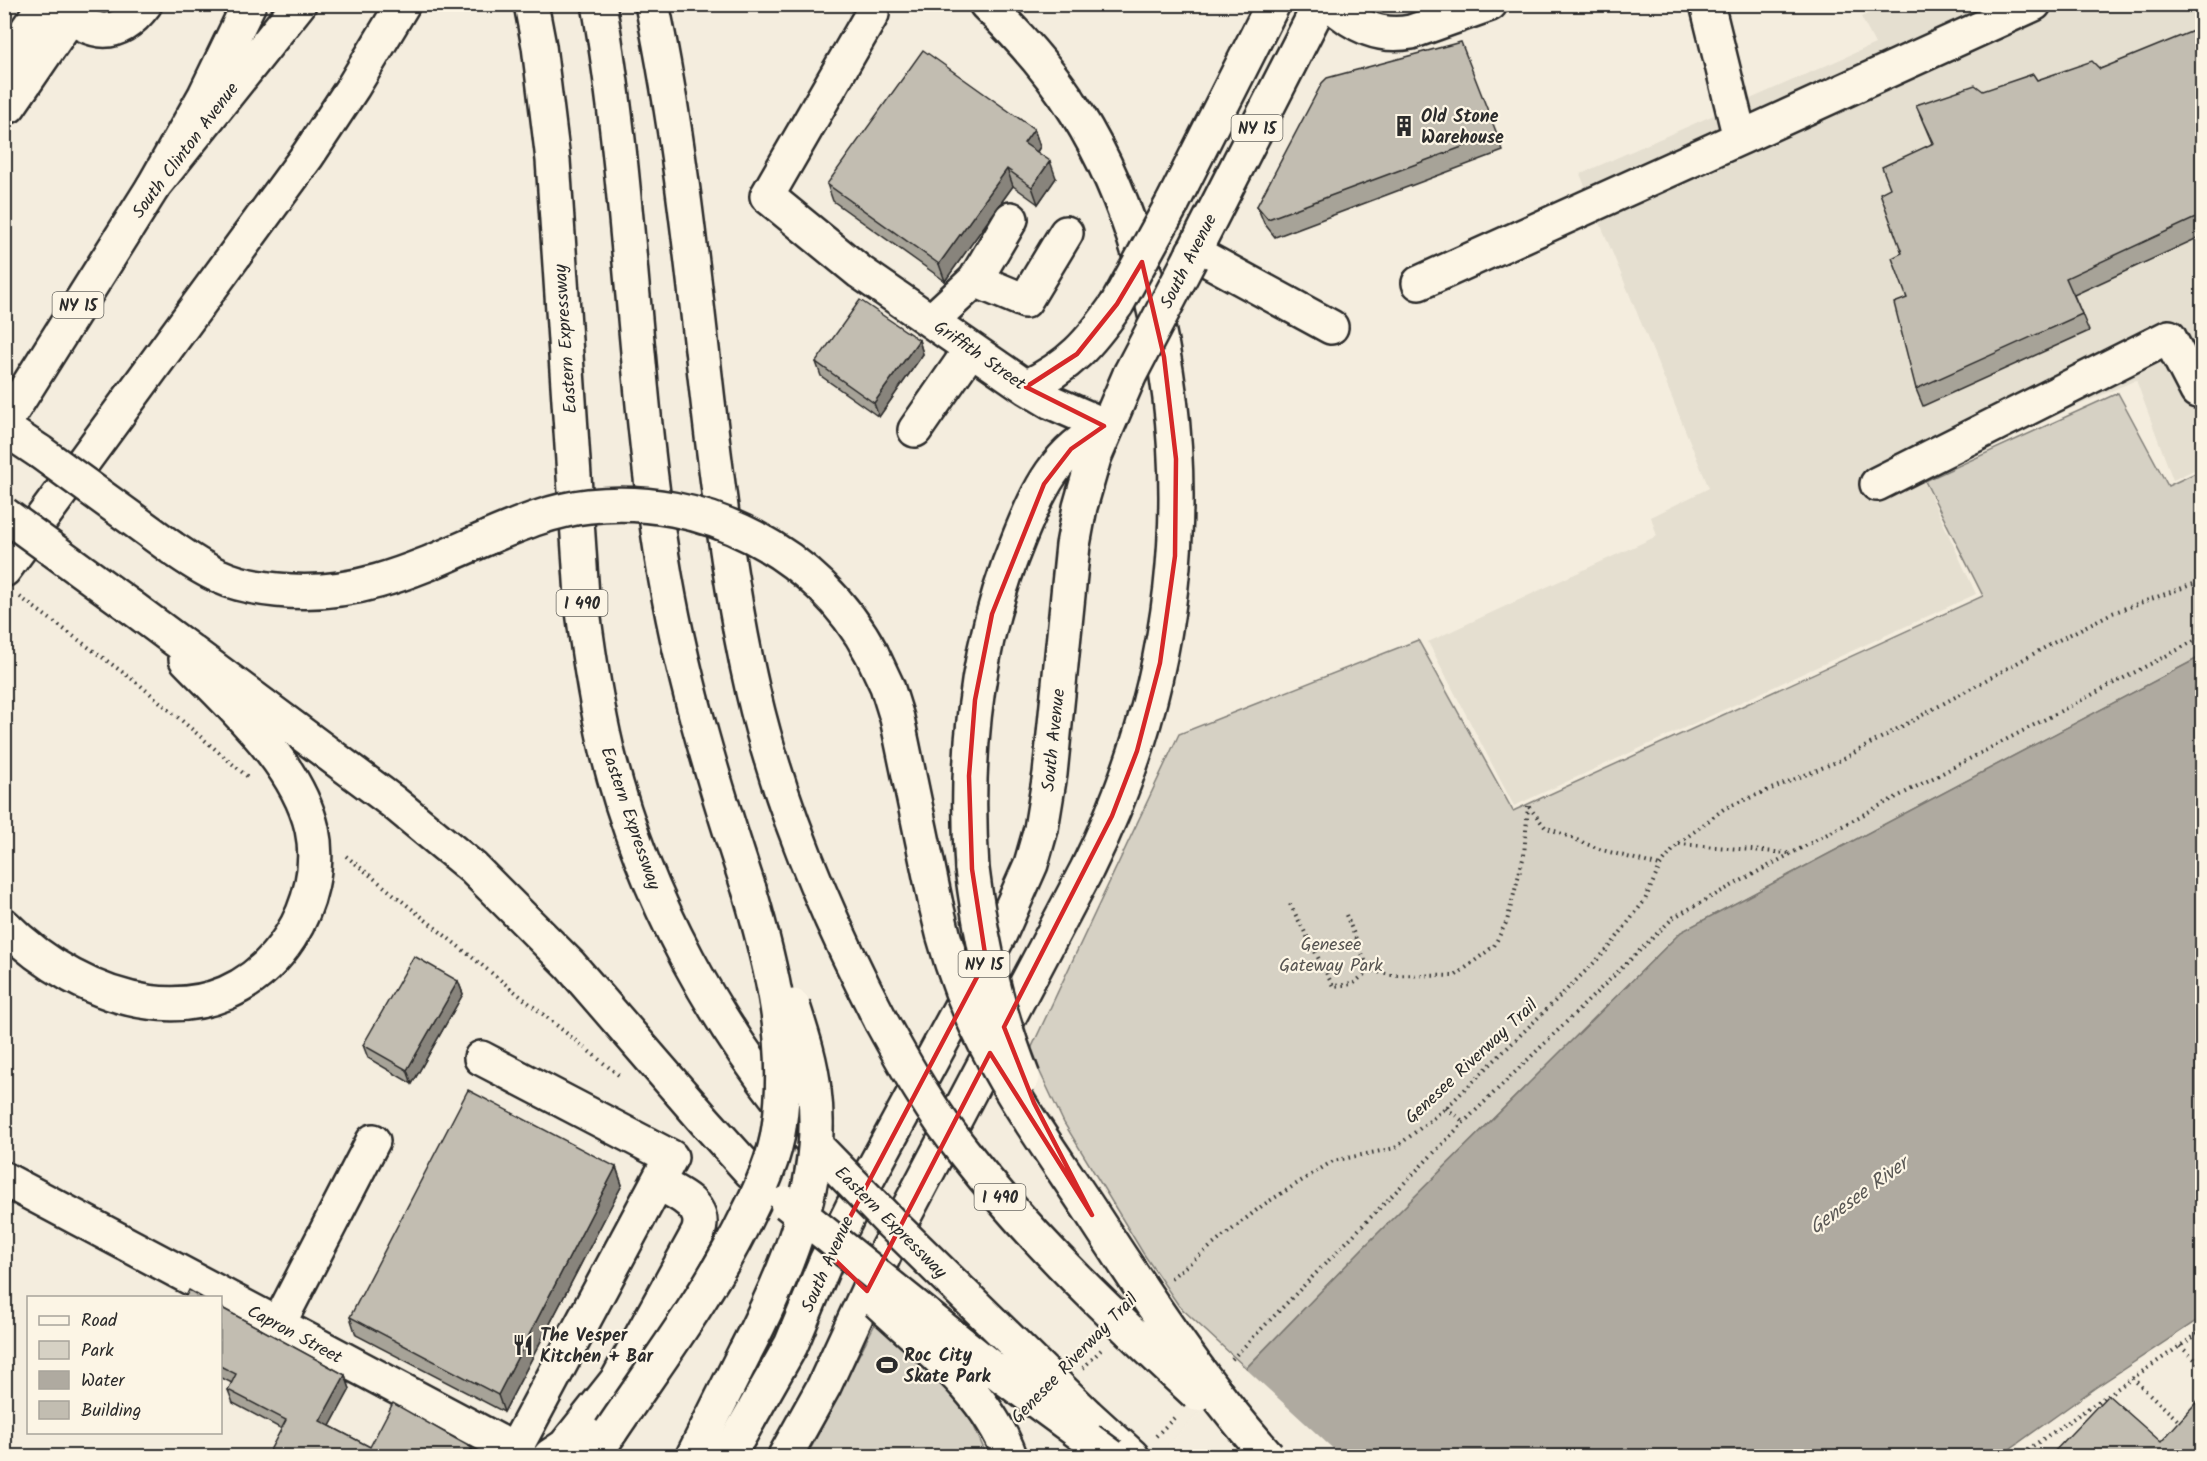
<svg xmlns="http://www.w3.org/2000/svg" width="2207" height="1461" font-family="Kalam,sans-serif">
	<style>
		.built { fill: #e5dfd0 }
		.green { fill: #d6d1c4; stroke: #807e78; stroke-width: 1.5 }
		.water { fill: #afaaa0; stroke: #7a7771; stroke-width: 1.5 }
		.pier { fill: #f4edde }
		.lines { fill: none; stroke-linecap: round; stroke-linejoin: round }
		.minor-casing { stroke: #2b2b2b; stroke-width: 38 }
		.major-casing { stroke: #2b2b2b; stroke-width: 38 }
		.highway-casing { stroke: #2b2b2b; stroke-width: 38 }
		.path { stroke: #2b2b2b; stroke-width: 4; stroke-dasharray: 1.5 4.5; stroke-linecap: butt }
		.minor { stroke: #fcf5e5; stroke-width: 33 }
		.major { stroke: #fcf5e5; stroke-width: 33 }
		.highway { stroke: #fcf5e5; stroke-width: 33 }
		.minor-bridge-casing { stroke: #2b2b2b; stroke-width: 38; stroke-linecap: butt }
		.major-bridge-casing { stroke: #2b2b2b; stroke-width: 38; stroke-linecap: butt }
		.highway-bridge-casing { stroke: #2b2b2b; stroke-width: 38; stroke-linecap: butt }
		.minor-bridge { stroke: #fcf5e5; stroke-width: 33 }
		.major-bridge { stroke: #fcf5e5; stroke-width: 33 }
		.highway-bridge { stroke: #fcf5e5; stroke-width: 33 }
		.wall { fill: #a7a398; stroke: #2b2b2b; stroke-width: 1.5 }
		.shaded-wall { fill: #88847c; stroke: #2b2b2b; stroke-width: 1.5 }
		.building { fill: #c2bdb1; stroke: #2b2b2b; stroke-width: 1.5 }
		.marked { fill: none; stroke: #d62828; stroke-width: 4.5; stroke-linejoin: round }
		.labels { text-anchor: middle; stroke-width: 4.5; stroke-linejoin: round; paint-order: stroke }
		.shield { fill: #fcf5e5; stroke: #6a6863; stroke-width: 1.5 }
		.shield-label { font-size: 16px; font-weight: bold; fill: #2b2b2b }
		.poi-label { font-size: 18px; font-weight: bold; fill: #2b2b2b; stroke: #fcf5e5; text-anchor: start }
		.street-label { font-size: 18px; fill: #2b2b2b; stroke: #fcf5e5 }
		.park-label { font-size: 18px; fill: #565451; stroke: #fcf5e5 }
		.water-label { font-size: 20px; font-style: italic; fill: #595754; stroke: #fcf5e5 }
	</style>
	<rect width="100%" height="100%" fill="#f4edde"/>
	<filter id="ink" filterUnits="userSpaceOnUse"><feTurbulence type="fractalNoise" baseFrequency=".0167" numOctaves="2"/><feDisplacementMap in="SourceGraphic" scale="12" xChannelSelector="R" yChannelSelector="G"/><feConvolveMatrix kernelMatrix="1 2 1 2 8 2 1 2 1" color-interpolation-filters="sRGB"/></filter>
	<g filter="url(#ink)">
		<path class="built" d="M1888 5H2202V466L2173 480 2136 380 1921 475 1976 594 1514 806 1428 642 1657 536 1651 517 1709 488 1580 174 1875 44 1861 17Z"/>
		<path class="green" d="M2118 393 2168 486 2202 470V656L1681 932 1362 1249 1246 1368 1179 1306 1143 1253 1064 1123 1030 1051 1179 734 1418 640 1513 811 1983 596 1925 481Z
			M875 1324 965 1406 987 1456H807Z"/>
		<path class="water" d="M2202 656V1317L2095 1388 2000 1456H1161L1362 1249 1681 932Z"/>
		<path class="pier" d="M1243 1366 1341 1456H1158Z"/>
		<g class="lines">
			<defs>
				<path id="minor" d="M53 4C88 31 113 46 145 4
					M872 14 767 196 860 272 1026 387 1051 402 1106 426
					M4 63 45 4
					M9 106 70 17
					M1740 138 2034 4
					M1172 204 1273 4
					M1193 252 1331 327
					M975 280 1011 219
					M1419 283 1740 138 1707 4
					M931 321 975 280 1025 301 1066 233
					M1026 387C1070 366 1090 343 1117 304
					M915 430 971 349
					M1877 484 2169 337 2197 391
					M481 1058 671 1157 514 1451
					M4 1179 496 1440 521 1456
					M278 1325 373 1141
					M550 1456 565 1446 618 1379 698 1233C708 1206 678 1193 657 1183"/>
				<path id="major" d="M1331 4C1355 26 1379 38 1411 32L1490 4
					M1190 259 1320 4
					M4 424 153 187 299 4
					M4 570 308 155 353 87 403 4
					M4 925C82 1004 218 1048 290 937 310 906 320 866 312 829 297 763 231 706 186 659
					M728 1456 791 1345 826 1261 853 1206 1000 934 1031 864 1041 829 1050 774 1073 545 1080 507 1094 458 1130 374"/>
				<path id="highway" d="M531 4 539 46 553 160 583 611C589 657 596 704 607 750 643 897 718 1032 816 1146
					M599 4C631 187 633 374 662 557 680 671 713 780 749 889
					M652 4C683 152 696 304 714 453 724 533 735 614 753 692 780 808 826 916 881 1021
					M153 187 205 95 249 4
					M4 428 40 452
					M172 548C187 558 202 569 219 576 238 585 257 588 277 590 357 599 418 568 489 537
					M130 606 393 802 473 868 570 965 705 1121 751 1172
					M872 654 887 686 897 718 936 905
					M972 869C964 755 975 644 1019 538 1039 489 1056 451 1106 426
					M1087 1415 1132 1456
					M594 1456 611 1431
					M693 1456 745 1352
					M785 1456 824 1386 887 1249 1087 869C1176 689 1200 492 1151 297 1135 232 1112 169 1076 112 1051 72 1020 37 986 4"/>
			</defs>
			<use href="#minor" class="minor-casing"/>
			<use href="#major" class="major-casing"/>
			<use href="#highway" class="highway-casing"/>
			<path class="path" d="M20 597 140 685 249 778
				M1529 807 1545 827 1599 849 1660 866
				M1679 844 1788 853
				M346 856 621 1077
				M1290 904 1333 986 1353 984 1369 970 1390 975 1455 976 1494 946 1507 921 1524 855 1528 806
				M1346 915 1369 970
				M1446 1108 1464 1122
				M1171 1278 1263 1205 1333 1161 1395 1148 1446 1108 1608 949 1645 900 1660 866 1678 844 1725 808 1841 760 2055 642 2112 613 2202 581
				M2180 1346 2202 1366
				M1232 1359 1464 1122 1674 917 1868 812 2202 637
				M1083 1368 1103 1348
				M2132 1378 2182 1424
				M1156 1436 1176 1416
				M2018 1456 2202 1331"/>
			<use href="#minor" class="minor"/>
			<use href="#major" class="major"/>
			<use href="#highway" class="highway"/>
			<defs>
				<path id="minor-bridge" d="M1117 304 1172 204"/>
				<path id="major-bridge" d="M1130 374 1190 259
					M4 514 130 606"/>
				<path id="highway-bridge" d="M40 452 172 548
					M489 537C522 523 553 510 589 506 703 493 818 552 872 654
					M972 869C981 941 996 1009 1023 1077
					M936 905C945 946 958 986 976 1025 1008 1094 1054 1155 1095 1218 1149 1301 1203 1383 1268 1456
					M881 1021C906 1067 933 1114 966 1155 1035 1243 1116 1319 1197 1394
					M816 1146 890 1222 1087 1415
					M787 1203 1002 1376 1111 1456
					M878 1302C927 1348 986 1391 1010 1456
					M745 1352C786 1273 826 1181 814 1090 811 1061 802 1034 793 1006
					M611 1431C658 1361 710 1293 747 1216 761 1188 775 1158 779 1127 791 1045 772 968 749 889"/>
			</defs>
			<use href="#minor-bridge" class="minor-bridge-casing"/>
			<use href="#major-bridge" class="major-bridge-casing"/>
			<use href="#highway-bridge" class="highway-bridge-casing"/>
			<use href="#minor-bridge" class="minor-bridge"/>
			<use href="#major-bridge" class="major-bridge"/>
			<use href="#highway-bridge" class="highway-bridge"/>
		</g>
		<path class="wall" d="M2202 37V236L2074 295 2082 314 2089 331 1923 406 1916 389 1902 253 1890 188 1932 143 1923 122 1916 105 2037 80 2100 69Z
			M1034 129 1040 147 1037 152 1056 178 1038 204 1013 186 945 281 833 201 827 184Z
			M1497 134 1503 151 1275 237 1264 223 1257 206Z
			M919 340 923 354 879 417 821 376 816 362Z
			M458 981 463 994 412 1084 368 1058 363 1045Z
			M616 1167 622 1185 504 1412 356 1335 350 1317Z
			M220 1307 345 1375 350 1389 330 1426 370 1447 472 1448 267 1456 282 1429 233 1403 228 1390 232 1383 220 1377Z"/>
		<path class="shaded-wall" d="M1034 129 1040 147 1031 160 1024 143Z
			M1050 161 1056 178 1038 204 1032 187Z
			M1007 169 1013 186 945 281 939 264Z
			M919 340 923 354 879 417 874 403Z
			M458 981 463 994 412 1084 407 1070Z
			M616 1167 622 1185 504 1412 498 1395Z
			M345 1375 350 1389 325 1435 320 1421Z
			M472 1448 475 1456H467Z"/>
		<path class="building" d="M2198 29 2202 37V215L2066 278 2082 314 1916 389 1894 303 1907 298 1892 258 1902 253 1880 193 1890 188 1882 167 1934 143 1916 105 1975 85 1983 91 2033 74 2037 80 2092 61 2100 69Z
			M1461 42 1497 134 1268 219 1257 206 1322 83 1327 78Z
			M923 50 1034 129 1024 143 1050 161 1032 187 1007 169 939 264 827 184Z
			M860 300 919 340 874 403 816 362Z
			M414 956 458 981 407 1070 363 1045Z
			M468 1090 616 1167 498 1395 350 1317Z
			M189 1290 203 1298H185Z
			M220 1307 345 1375 320 1421 370 1447 393 1403 472 1448 467 1456H267L286 1420 228 1390 236 1374 220 1366Z
			M2108 1395 2161 1442 2202 1396V1456H2050Z"/>
	</g>
	<path class="marked" d="M1142 262 1164 357 1176 459 1175 556 1160 663 1137 751 1112 816 1004 1027 1034 1103 1092 1215 990 1053 867 1291 830 1255 986 960 972 869 969 776 975 700 992 614 1044 484 1071 449 1104 426 1026 387 1077 354 1117 304Z"/>
	<defs>
		<symbol id="building-bare" viewBox="-9 -9 18 18"><path d="M-4-6H4V6H1V3H-1V6H-4ZM-2.5-4.3h1.7v1.8h-1.7ZM.8-4.3h1.7v1.8H.8ZM-2.5-1h1.7V.8h-1.7ZM.8-1h1.7V.8H.8Z" fill="#2b2b2b" stroke="#fcf5e5" stroke-width="2.5" paint-order="stroke"/></symbol>
		<symbol id="restaurant-bare" viewBox="-9 -9 18 18"><path d="M-5-6h1v4h1v-4h1v4h1v-4h1v5L-1.5 .5V6h-2V.5L-5-1ZM5-6V6H3V1.5H1.5Q1.5-4 5-6Z" fill="#2b2b2b" stroke="#fcf5e5" stroke-width="2.5" paint-order="stroke"/></symbol>
		<symbol id="stadium-bare" viewBox="-9 -9 18 18"><path d="M0-5a6.5 5 0 1 0 0 10a6.5 5 0 1 0 0-10ZM-3.5-1.8h7v3.6h-7Z" fill="#2b2b2b" stroke="#fcf5e5" stroke-width="2.5" paint-order="stroke"/></symbol>
	</defs>
	<g fill-rule="evenodd">
		<use href="#building-bare" x="1389" y="111" width="30" height="30"/>
		<use href="#restaurant-bare" x="508" y="1330" width="30" height="30"/>
		<use href="#stadium-bare" x="872" y="1350" width="30" height="30"/>
	</g>
	<g class="labels">
		<g class="shield">
			<rect x="1231.5" y="115" width="51" height="26" rx="4.5"/>
			<rect x="52.5" y="292" width="51" height="26" rx="4.5"/>
			<rect x="556.5" y="590" width="51" height="26" rx="4.5"/>
			<rect x="958.5" y="951" width="51" height="26" rx="4.5"/>
			<rect x="974.5" y="1184" width="51" height="26" rx="4.5"/>
		</g>
		<g class="shield-label">
			<text x="1257" y="134">NY 15</text>
			<text x="78" y="311">NY 15</text>
			<text x="582" y="609">I 490</text>
			<text x="984" y="970">NY 15</text>
			<text x="1000" y="1203">I 490</text>
		</g>
		<g class="poi-label">
			<text x="1421" y="122">Old Stone<tspan x="1421" dy="21">Warehouse</tspan></text>
			<text x="540" y="1341">The Vesper<tspan x="540" dy="21">Kitchen + Bar</tspan></text>
			<text x="904" y="1361">Roc City<tspan x="904" dy="21">Skate Park</tspan></text>
		</g>
		<g class="street-label">
			<text transform="translate(185 150) rotate(-53)" y="6">South Clinton Avenue</text>
			<text transform="translate(1188 261) rotate(-63)" y="6">South Avenue</text>
			<text transform="translate(565 339) rotate(-94)" y="6">Eastern Expressway</text>
			<text transform="translate(980 355) rotate(35)" y="6">Griffith Street</text>
			<text transform="translate(1053 740) rotate(-84)" y="6">South Avenue</text>
			<text transform="translate(631 818) rotate(71)" y="6">Eastern Expressway</text>
			<text transform="translate(1471 1061) rotate(-43)" y="6">Genesee Riverway Trail</text>
			<text transform="translate(891 1222) rotate(45)" y="6">Eastern Expressway</text>
			<text transform="translate(827 1264) rotate(-66)" y="6">South Avenue</text>
			<text transform="translate(295 1334) rotate(28)" y="6">Capron Street</text>
			<text transform="translate(1074 1358) rotate(-46)" y="6">Genesee Riverway Trail</text>
		</g>
		<g class="park-label">
			<text x="1331" y="950">Genesee<tspan x="1331" dy="21">Gateway Park</tspan></text>
		</g>
		<g class="water-label">
			<text transform="translate(1858 1195) rotate(-36)" y="7">Genesee River</text>
		</g>
	</g>
	<rect width="2207" height="1461" fill="none" stroke="#fcf5e5" stroke-width="24"/>
	<rect x="12" y="12" width="2183" height="1437" fill="none" stroke="#2b2b2b" stroke-width="2" filter="url(#ink)"/>
	<rect x="27" y="1296" width="195" height="138" fill="#fcf5e5" stroke="#a8a49b" stroke-width="1.5"/>
	<rect x="39" y="1316" width="30" height="9" fill="#fcf5e5" stroke="#a8a49b" stroke-width="1.5"/>
	<text x="81" y="1326" font-size="18" fill="#2b2b2b">Road</text>
	<rect x="39" y="1341" width="30" height="18" fill="#d6d1c4" stroke="#a8a49b" stroke-width="1.5"/>
	<text x="81" y="1356" font-size="18" fill="#2b2b2b">Park</text>
	<rect x="39" y="1371" width="30" height="18" fill="#afaaa0" stroke="#a8a49b" stroke-width="1.5"/>
	<text x="81" y="1386" font-size="18" fill="#2b2b2b">Water</text>
	<rect x="39" y="1401" width="30" height="18" fill="#c2bdb1" stroke="#a8a49b" stroke-width="1.5"/>
	<text x="81" y="1416" font-size="18" fill="#2b2b2b">Building</text>
</svg>
